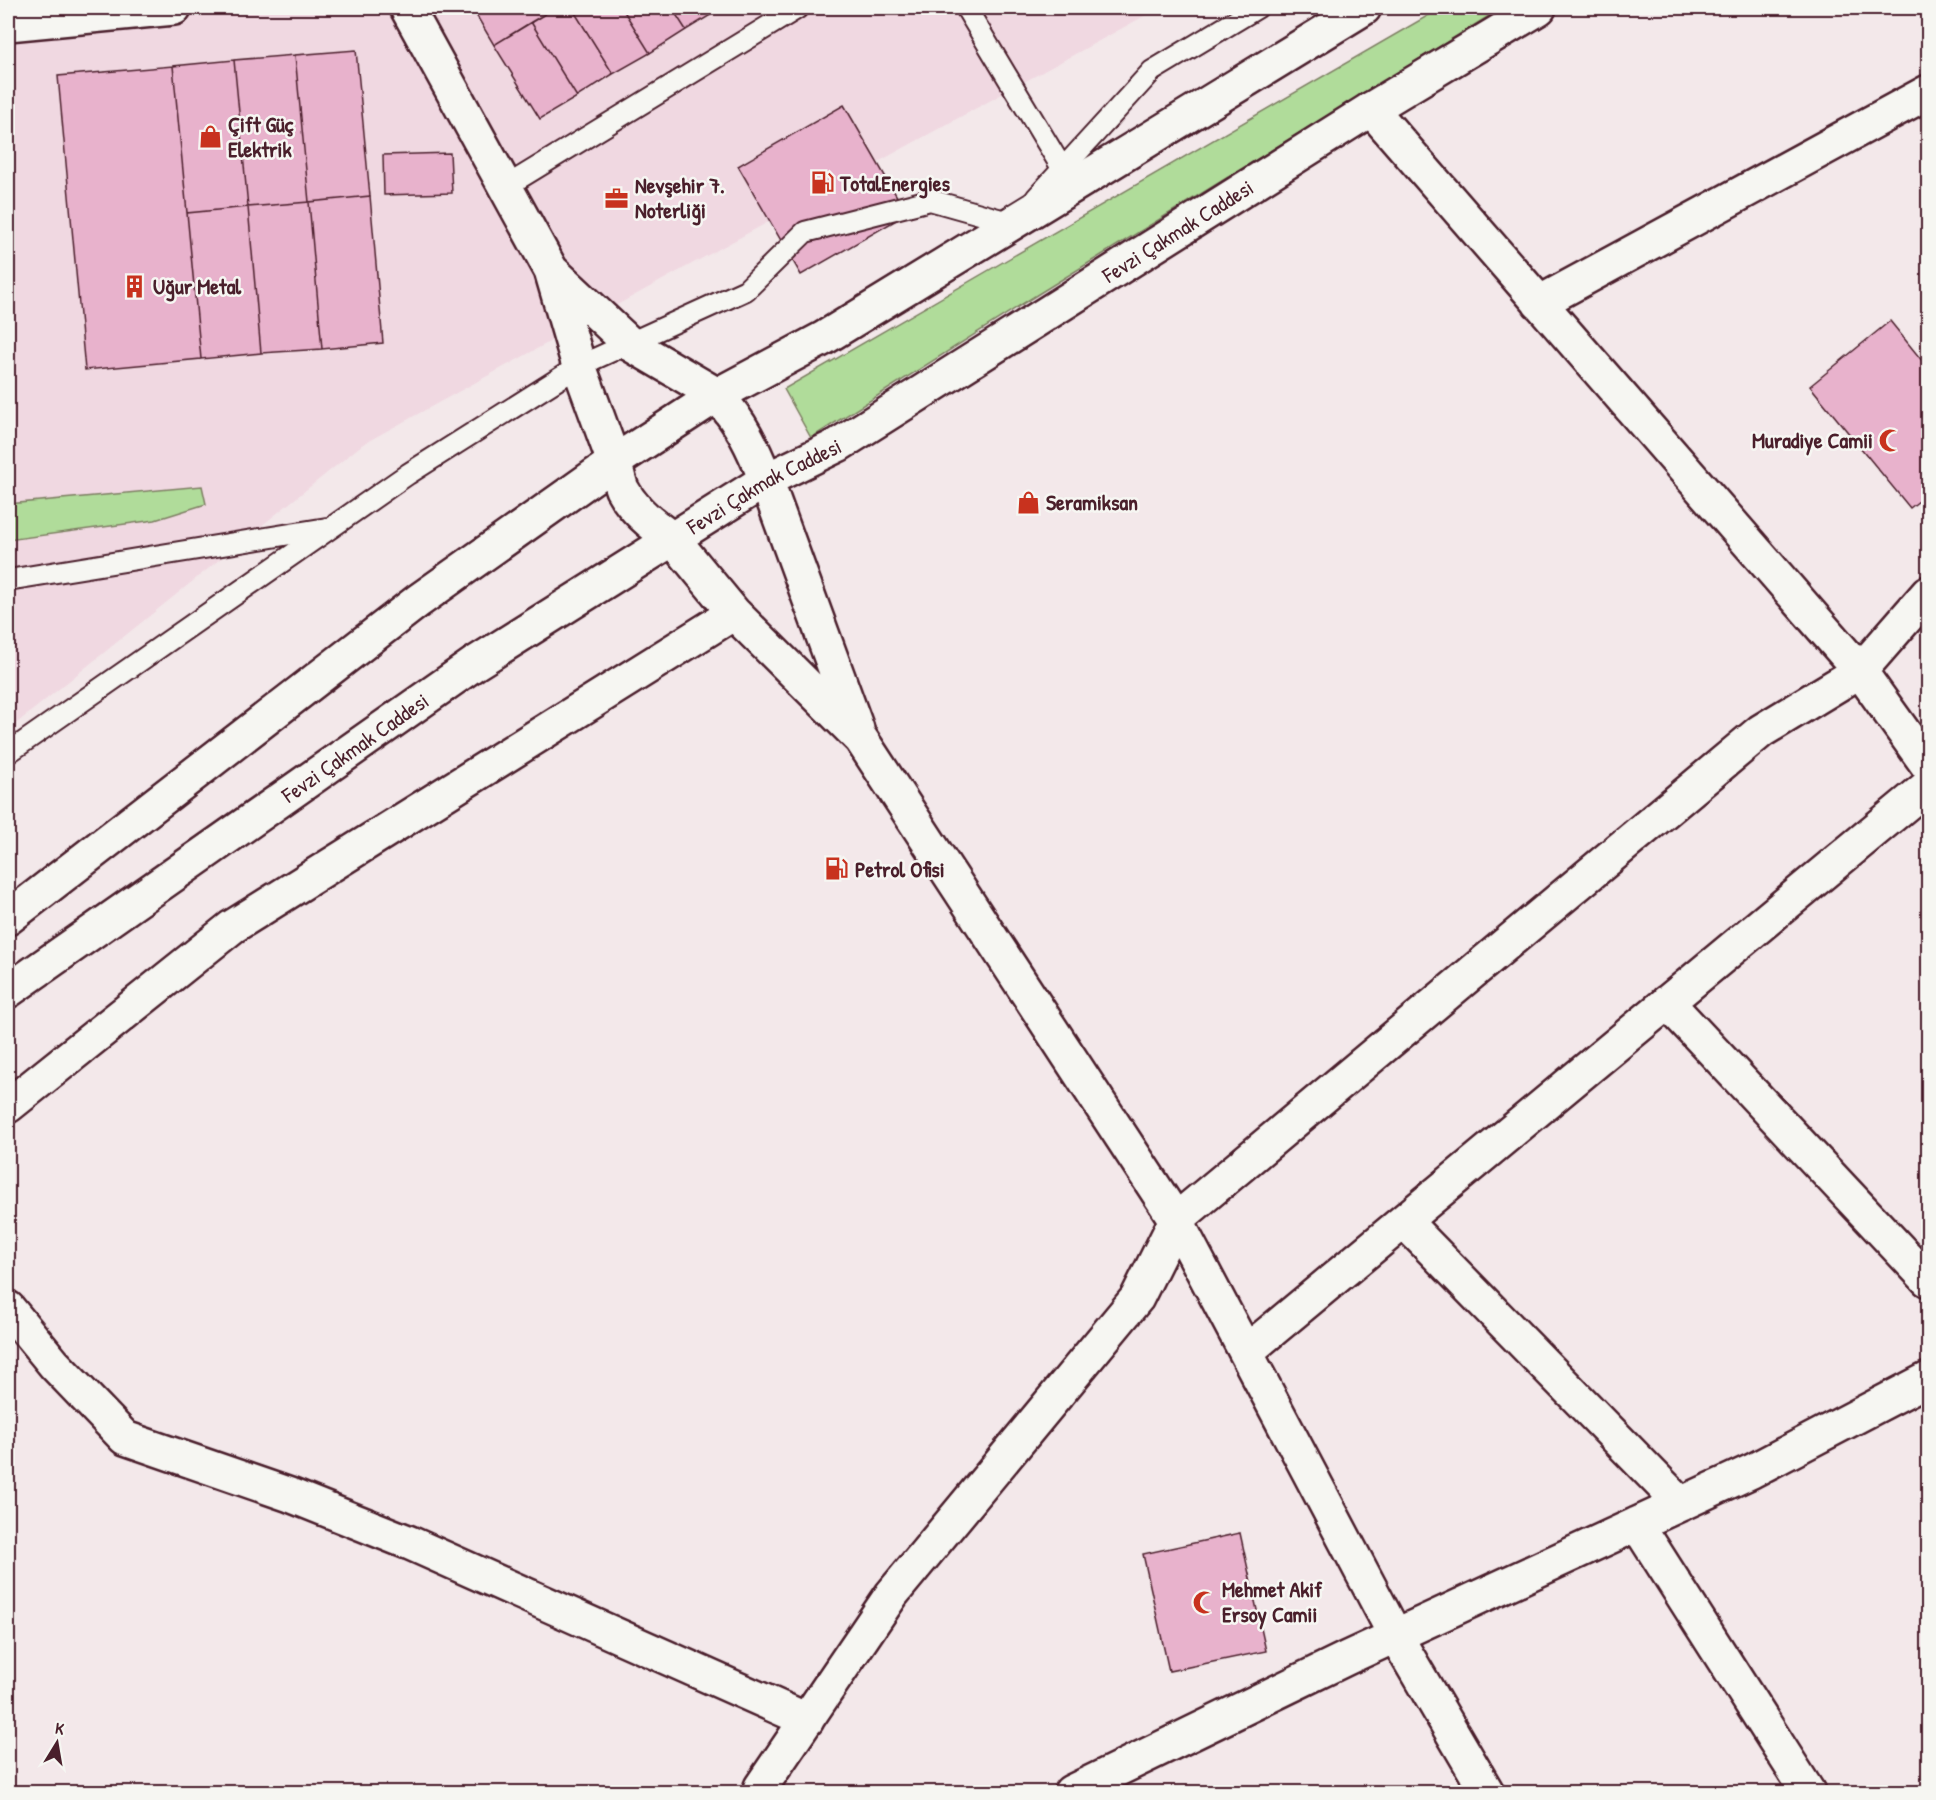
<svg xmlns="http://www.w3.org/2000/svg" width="1936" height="1800" font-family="'Patrick Hand',sans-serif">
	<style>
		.built { fill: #f0d8e1 }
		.green { fill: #b0dc9a; stroke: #7d7e62; stroke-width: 1.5 }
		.building { fill: #e8b2cc; stroke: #4a1f2b; stroke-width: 1.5 }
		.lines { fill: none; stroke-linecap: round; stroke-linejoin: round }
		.service-casing { stroke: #4a1f2b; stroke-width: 24 }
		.minor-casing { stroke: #4a1f2b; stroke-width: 38 }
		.primary-casing { stroke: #4a1f2b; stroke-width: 38 }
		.service { stroke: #f6f6f2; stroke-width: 20 }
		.minor { stroke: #f6f6f2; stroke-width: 33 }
		.primary { stroke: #f6f6f2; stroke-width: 33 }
		.labels { text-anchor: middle; stroke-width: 5; stroke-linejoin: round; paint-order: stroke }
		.poi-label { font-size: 22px; font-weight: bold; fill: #4a1f2b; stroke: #f6f6f2; text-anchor: start }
		.street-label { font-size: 22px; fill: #4a1f2b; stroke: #f6f6f2 }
	</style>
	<rect width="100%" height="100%" fill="#f3e8ea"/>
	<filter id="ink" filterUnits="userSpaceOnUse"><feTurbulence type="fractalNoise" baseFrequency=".0167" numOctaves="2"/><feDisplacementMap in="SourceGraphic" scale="12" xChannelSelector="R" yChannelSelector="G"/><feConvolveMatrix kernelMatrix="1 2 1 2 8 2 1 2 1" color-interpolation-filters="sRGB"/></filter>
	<g filter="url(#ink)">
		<path class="built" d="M8 8H1159L363 444 8 730Z"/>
		<path class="green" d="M1441 8H1502L1035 296 811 438 784 389Z
			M202 486 206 504 155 520 8 540V504Z"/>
		<path class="building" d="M472 8H555L494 45Z
			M555 8H572L613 74 577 97 531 22Z
			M572 8H622L650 53 613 74Z
			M622 8H672L686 30 650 53Z
			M672 8H722L686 30Z
			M531 22 577 97 540 119 494 45Z
			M356 50 370 196 309 202 295 55Z
			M295 55 309 202 248 207 234 60Z
			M234 60 248 207 187 213 173 66Z
			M173 66 201 359 85 370 58 76Z
			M844 105 907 214 801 275 738 166Z
			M450 153 452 193 384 195 383 155Z
			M370 196 383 343 322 349 309 202Z
			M309 202 322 349 261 353 248 207Z
			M248 207 261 353 201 359 187 213Z
			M1890 321 1928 368V494L1910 508 1810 386Z
			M1240 1533 1266 1651 1169 1671 1143 1554Z"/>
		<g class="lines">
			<defs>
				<path id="service" d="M966 8 1062 168
					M505 187 798 8
					M1036 198 1152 71 1257 8
					M8 580 327 528
					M8 753 408 474 579 366 746 290 805 232 930 200 1012 223 1014 222"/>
				<path id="minor" d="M407 8 551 270 579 366 614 462
					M8 24 174 8
					M1371 109 1860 671 1928 766
					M552 271 630 344 717 395
					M1539 303 1928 92
					M766 480 857 729
					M673 539 734 613 861 739 1176 1220 1395 1635 1487 1792
					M1667 1002 1928 1280
					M8 1106 232 927 734 613
					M1404 1221 1681 1504
					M8 1308 54 1364 125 1438 290 1495 410 1543 807 1720
					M1246 1352 1928 786
					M1637 1524 1808 1792
					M759 1792 761 1787 892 1594 1137 1298 1176 1220 1761 731 1860 671 1928 593
					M1071 1792 1347 1658 1752 1471 1928 1379"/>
				<g id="primary">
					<path d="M717 395C742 424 752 445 766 480"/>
					<path d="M614 462C617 470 619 481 622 489 633 510 653 526 673 539"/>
					<path d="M8 918 418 601 614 462 717 395 824 338 1364 8"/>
					<path id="s1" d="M8 991 474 664 766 480 838 445 1371 109 1539 8"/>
				</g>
			</defs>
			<use href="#service" class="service-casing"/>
			<use href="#minor" class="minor-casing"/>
			<use href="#primary" class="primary-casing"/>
			<use href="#service" class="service"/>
			<use href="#minor" class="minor"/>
			<use href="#primary" class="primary"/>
		</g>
	</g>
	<defs>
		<symbol id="shop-bare" viewBox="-9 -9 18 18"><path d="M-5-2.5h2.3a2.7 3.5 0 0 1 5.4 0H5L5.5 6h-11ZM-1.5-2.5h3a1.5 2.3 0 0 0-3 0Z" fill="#c8321e" stroke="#f6f6f2" stroke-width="2.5" paint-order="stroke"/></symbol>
		<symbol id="fuel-bare" viewBox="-9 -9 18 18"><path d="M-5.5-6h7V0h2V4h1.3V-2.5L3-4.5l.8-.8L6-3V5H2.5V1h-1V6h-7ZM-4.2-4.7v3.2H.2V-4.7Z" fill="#c8321e" stroke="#f6f6f2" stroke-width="2.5" paint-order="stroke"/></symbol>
		<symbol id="office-bare" viewBox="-9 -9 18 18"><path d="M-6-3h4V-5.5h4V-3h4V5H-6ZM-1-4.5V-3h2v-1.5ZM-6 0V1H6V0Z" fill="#c8321e" stroke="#f6f6f2" stroke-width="2.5" paint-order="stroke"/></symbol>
		<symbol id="building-bare" viewBox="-9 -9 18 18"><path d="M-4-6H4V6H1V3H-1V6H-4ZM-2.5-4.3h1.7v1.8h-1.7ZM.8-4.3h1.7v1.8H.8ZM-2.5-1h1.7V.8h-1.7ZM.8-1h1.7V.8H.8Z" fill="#c8321e" stroke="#f6f6f2" stroke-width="2.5" paint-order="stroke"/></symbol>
		<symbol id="mosque-bare" viewBox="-9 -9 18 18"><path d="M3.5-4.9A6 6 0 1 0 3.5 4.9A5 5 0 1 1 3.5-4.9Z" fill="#c8321e" stroke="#f6f6f2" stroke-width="2.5" paint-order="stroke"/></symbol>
	</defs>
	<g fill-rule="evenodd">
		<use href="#shop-bare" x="194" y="120" width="33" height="33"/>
		<use href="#fuel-bare" x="806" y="166" width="33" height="33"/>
		<use href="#office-bare" x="600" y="182" width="33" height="33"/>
		<use href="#building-bare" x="118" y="270" width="33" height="33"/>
		<use href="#mosque-bare" x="1874" y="424" width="33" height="33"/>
		<use href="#shop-bare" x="1012" y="486" width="33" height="33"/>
		<use href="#fuel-bare" x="820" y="852" width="33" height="33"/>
		<use href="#mosque-bare" x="1188" y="1586" width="33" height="33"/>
	</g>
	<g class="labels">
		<g class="poi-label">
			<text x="228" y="132">Çift Güç<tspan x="228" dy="25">Elektrik</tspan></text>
			<text x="840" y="191">TotalEnergies</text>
			<text x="635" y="193">Nevşehir 7.<tspan x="635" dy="25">Noterliği</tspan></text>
			<text x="153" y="294">Uğur Metal</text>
			<text x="1873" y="448" text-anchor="end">Muradiye Camii</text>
			<text x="1046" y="510">Seramiksan</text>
			<text x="855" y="877">Petrol Ofisi</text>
			<text x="1222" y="1597">Mehmet Akif<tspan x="1222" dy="25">Ersoy Camii</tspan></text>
		</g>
		<g class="street-label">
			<text dy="8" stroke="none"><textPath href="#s1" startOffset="1396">Fevzi Çakmak Caddesi</textPath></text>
			<text dy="8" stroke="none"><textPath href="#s1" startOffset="910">Fevzi Çakmak Caddesi</textPath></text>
			<text dy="8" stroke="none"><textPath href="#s1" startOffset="424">Fevzi Çakmak Caddesi</textPath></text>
		</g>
	</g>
	<rect width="1936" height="1800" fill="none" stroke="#f6f6f2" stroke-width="30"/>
	<rect x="15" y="15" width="1906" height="1770" fill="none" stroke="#4a1f2b" stroke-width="2" filter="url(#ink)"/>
	<g transform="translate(57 1743) rotate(11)" stroke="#f6f6f2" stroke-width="4.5" paint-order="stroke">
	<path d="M0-4.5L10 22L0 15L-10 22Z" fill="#4a1f2b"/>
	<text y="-9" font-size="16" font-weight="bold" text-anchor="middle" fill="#4a1f2b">K</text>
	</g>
</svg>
